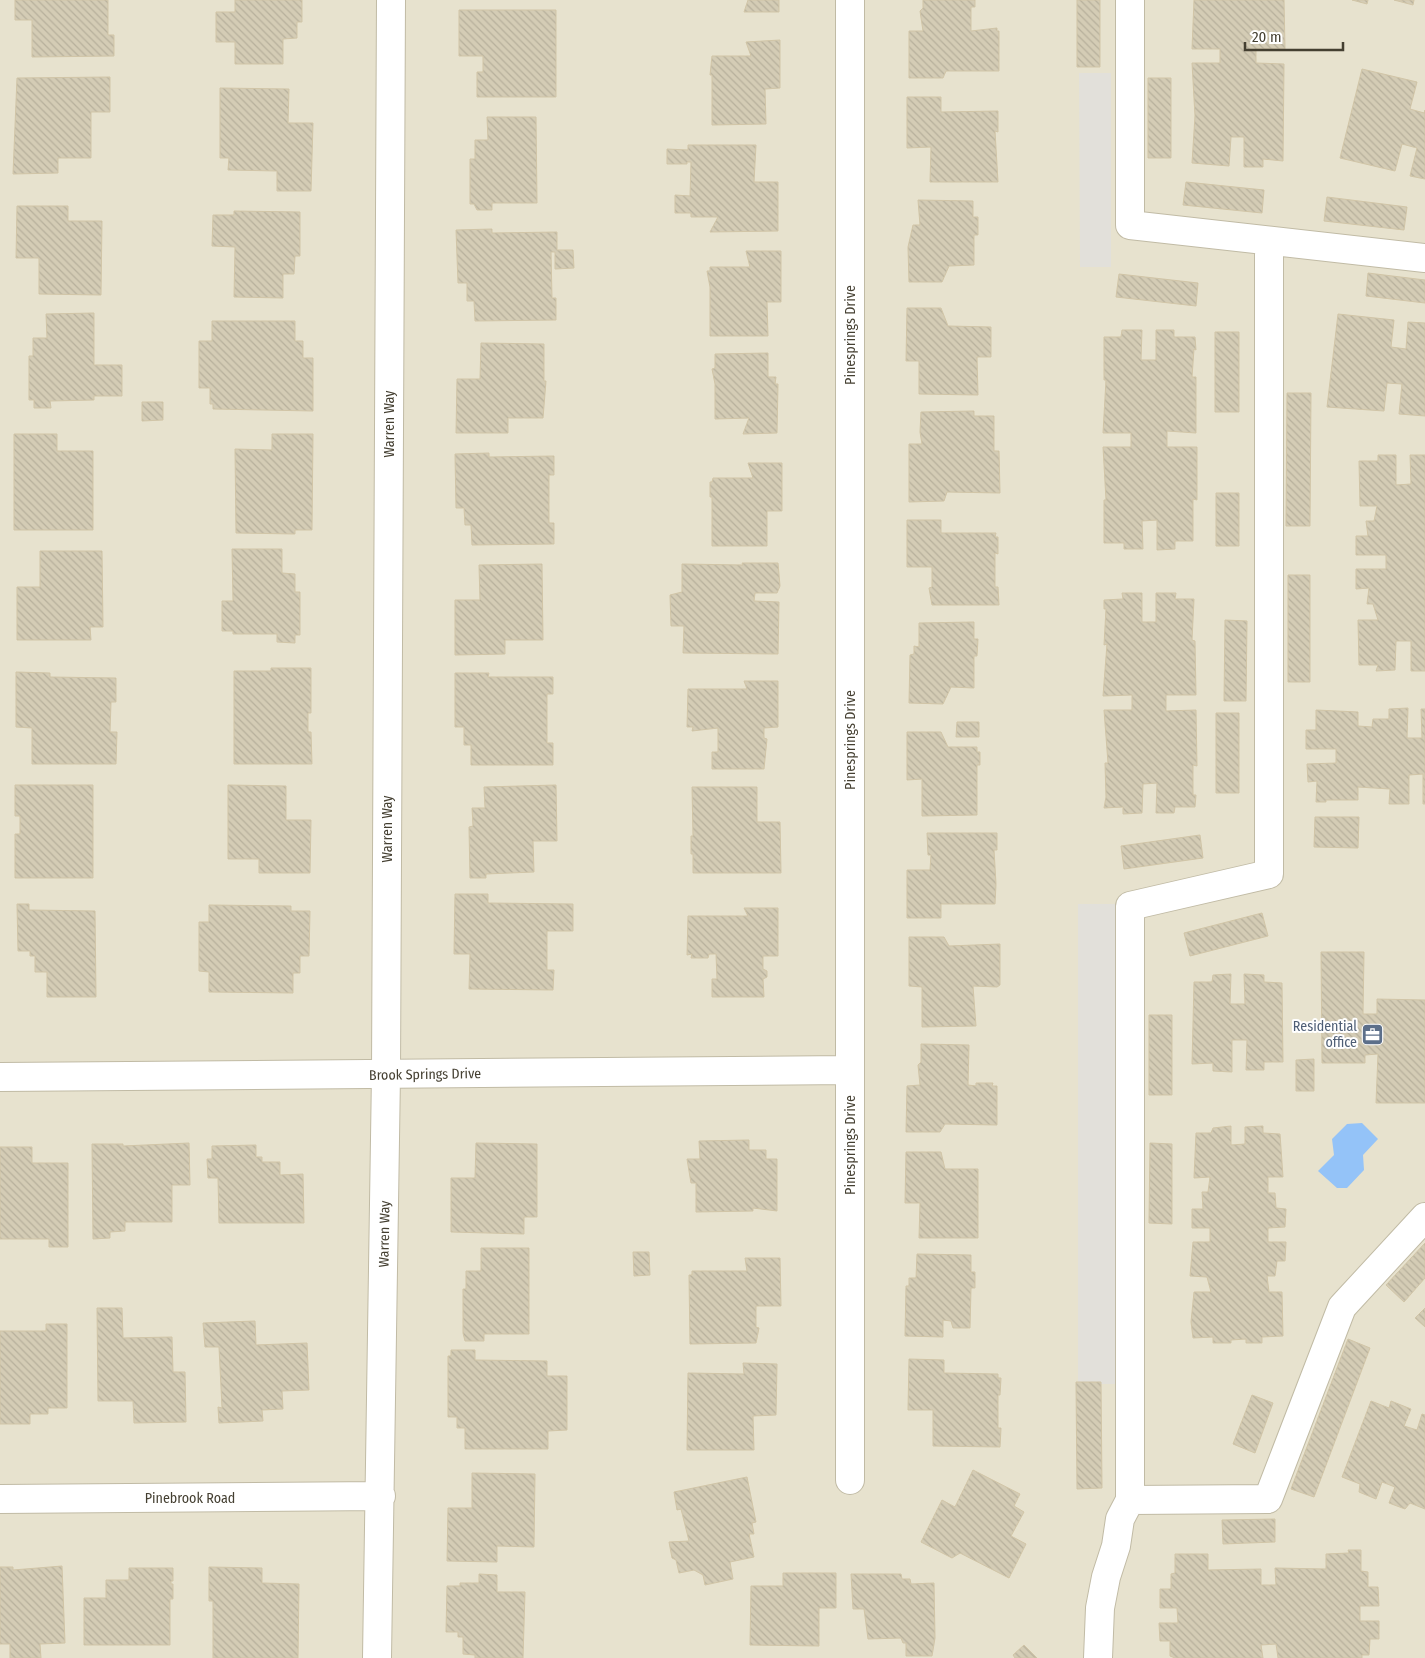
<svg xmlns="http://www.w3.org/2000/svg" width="1425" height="1658" font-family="'Fira Sans Condensed',sans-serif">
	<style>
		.residential { fill: #e7e2ce }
		.parking { fill: #e2e0da }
		.water { fill: #94c3f8 }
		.building { fill: url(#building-back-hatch); stroke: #d1c5a7 }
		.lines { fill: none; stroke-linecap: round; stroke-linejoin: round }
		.minor-casing { stroke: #c1bba5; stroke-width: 30 }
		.minor { stroke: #fff; stroke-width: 28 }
		.labels { text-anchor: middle; stroke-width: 4; stroke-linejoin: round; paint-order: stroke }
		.street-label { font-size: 14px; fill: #443f31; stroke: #fff }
		.service-label { font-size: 14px; fill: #4e5e75; stroke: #fff; text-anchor: end }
	</style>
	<defs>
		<pattern id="building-back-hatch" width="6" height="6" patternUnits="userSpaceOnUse" patternTransform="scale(1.25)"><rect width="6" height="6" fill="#d4ccb5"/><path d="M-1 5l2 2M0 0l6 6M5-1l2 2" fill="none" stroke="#b7b09c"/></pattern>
	</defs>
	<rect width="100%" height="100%" fill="#f3efe0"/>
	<path class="residential" d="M0 0H1425V1658H0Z"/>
	<path class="parking" d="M1079 73H1111V267H1080Z
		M1078 904H1120V1384H1078Z"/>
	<path class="water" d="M1362 1123 1378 1139 1363 1155 1364 1170 1347 1188H1337L1318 1171 1334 1155 1332 1139 1347 1124Z"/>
	<path class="building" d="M15 0H108V35H114V56L32 57V20H15Z
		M235 0H302V22H297V38L283 39V64H235V42H216V12H235Z
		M748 0H779V12H744Z
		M923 0H975V7H971V31L997 28V31H999V71H946L943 78H909V31H923L920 11 923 8Z
		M1077 0H1100V67H1077Z
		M1194 0H1284L1285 49H1256V63L1284 64 1283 161 1263 159V167H1244V137H1231L1229 166 1192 163 1195 116 1192 63H1220V49H1192Z
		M1352 0H1368L1367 4Z
		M1394 0H1414L1413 5Z
		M459 10H556V97H477V72H483V56H459Z
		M780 40V88L765 89 766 124 712 125V75H710L712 56H751L746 42Z
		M1362 69 1417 82 1410 109 1424 113 1425 110V179L1410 176 1417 148 1402 144 1395 171 1340 158Z
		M110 77V112H91V158H58V173L13 174 17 78Z
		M1148 78H1171V158H1148Z
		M220 88 289 89 288 123H313L311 191H277V171L228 170 229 158H220Z
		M907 97H941V112L998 111V132L995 131 998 182H930L931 147 907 148Z
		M487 117H536L537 203H492V210H477L474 204H470V159H475V140H488Z
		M688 145H756L754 182H778V231L710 232 718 217H691V213H675V195L690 196 691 162H687V164H667V149L688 150Z
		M1186 182 1264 190 1262 213 1183 205Z
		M1327 197 1407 207 1404 230 1324 221Z
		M918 200 973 201V217H978V235H974V265L949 266 942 282H909L908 247 913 225H920Z
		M17 206H68V221H102L101 295 39 294V258H16Z
		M234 211 300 212V256H295L294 274H283V298L234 297 235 247 212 246 213 215H234Z
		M492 229V233L557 232V250H573L574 268 555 269V252H551L552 298H556V320L475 321 474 301H467V283H458L456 230Z
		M746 251H781V302H767L768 336H710V287L707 271H710V267H750Z
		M1368 273 1425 280V303L1366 296Z
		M1119 274 1198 283 1196 306 1116 297Z
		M907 308H941L948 326 991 327V357H977L978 395 919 394V361H906Z
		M94 313V365H122V396H94V400L50 401 51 408H34V400H29V356H33V338H47L46 314Z
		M1338 314 1394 320 1391 347 1406 349 1408 322 1425 323V416L1399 414 1402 384 1387 383 1384 411 1327 407Z
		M212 321H295V341H303V358H313V411L213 409V404H210V388H199V341H212Z
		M1122 330H1142L1141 360H1156V330H1174V337H1195L1196 350 1194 349 1192 377H1196V433L1167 431V447H1197V500L1193 499V541H1175V549L1157 550V520L1142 521 1143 549H1124V543H1104V500H1106L1103 447H1131V433H1103L1106 380H1104V337H1121Z
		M1215 332H1239V412H1215Z
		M481 343 544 344V381H546L543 418H508V433H456L457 379H480Z
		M768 353V377H776L775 384H778L777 433 743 434 749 418 715 419V384L712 369 715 368V354Z
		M1287 393H1311L1310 526H1286Z
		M142 402H163V420L142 421Z
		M974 411V416H994V451H999L1000 493 947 492 944 501 909 502V444H922L920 432 921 412Z
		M14 434H57V451H93V530H14Z
		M272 434H313L312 530H295V534L236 533 235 449 272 450Z
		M489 453V457L554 456V475H549V523H554V544L472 545 471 525H465L464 508H456L455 454Z
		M1378 455H1396V485L1411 484 1410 455H1425V671H1411V641H1396L1395 670 1376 671 1378 665H1359L1358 620H1378L1373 604H1367L1369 588 1356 589V569H1386V555H1356V536H1368L1366 521H1374L1377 506H1360L1359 461H1378Z
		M748 463H782V511H767V546H712V497H710V482H712L713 478H753Z
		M1216 493H1239V546H1216Z
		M907 520H941V533H996L995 537H998V554L995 553V587H998L999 605H932L929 588 932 587V567H907Z
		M232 549H282V573L295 574V592H300V635H295V643L277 642V634H233V631H222V601H233Z
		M40 551H102L103 627H90L91 640H17V587H40Z
		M742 563H778L780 586 777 593H755L754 601 779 602 778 654 683 653 684 626H671L670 595 682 592V564L743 565Z
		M542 564 543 640H505V654L455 655V600H480L479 565Z
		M1288 575H1310V682H1288Z
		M1122 593H1142V622H1156V593H1176L1175 599H1194L1192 640 1195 641 1196 695H1166V711L1196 710 1197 766 1193 765V795H1196L1195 807H1175L1174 813H1156L1157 783 1143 784 1142 813 1123 814V807L1104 808 1106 797 1105 763H1108L1104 710H1132V695L1103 696 1107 644 1104 645 1106 609H1104V600L1123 599Z
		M1225 620 1247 621 1246 701H1224Z
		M974 622V639H978L977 656H974V688L951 687 943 704 909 703 910 655 914 654V646L919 647V623Z
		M271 668H311V713H308V732H311L312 764H234V671H271Z
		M16 672 50 673V677L116 678V702H111L110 732H117L116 764H32V728L16 727Z
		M455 673H489L488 677H553V694H547V743H553V765H471V745H464V727H455Z
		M744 681H778V727L764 728V738L767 739 764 769H712V752H718V728L692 731 693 727H687L688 689H747Z
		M1408 708 1407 738H1422L1421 709H1425V804H1423V774L1409 775V804H1389L1390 789 1358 787V800H1326V802H1316L1317 781 1308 782 1307 764 1336 763V749H1306V730H1316V710L1358 712V726L1372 727 1373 719H1389V709Z
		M1216 713H1239V793H1216Z
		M957 722H979V737H956Z
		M907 732H941L948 747H977V752H980V765H977V815L922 816V779L907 780Z
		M15 785H93V878H15V834H20V816H15Z
		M228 785 286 786V820H311L310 873H259V859H228Z
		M556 785 557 841H533L534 872 486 874V878H470L469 827 473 826 472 808H485L484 787Z
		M692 787H757V822H780L781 873H693V854H691V836H693Z
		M1315 817H1359L1358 848 1314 847Z
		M927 833H997V850H994L996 884 995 904H941V918H907V870H930L931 855H928Z
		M1200 835 1203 858 1124 869 1121 846Z
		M455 894H488V903L573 904V931H547V970H554L553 990 469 989 470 954H454Z
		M17 904H29V910L95 911 96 997H47V972H35V956H30V951H18Z
		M209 905 291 906V911H310L309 956H300V973H293V993L209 992V972L199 971V922H209Z
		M744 908H778V956H763V969L767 971V977L763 979 764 997H712V979H717L716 954H709L708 958H691L692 954 687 955 688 916H748Z
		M1262 913 1268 936 1190 956 1184 933Z
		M909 937H944L949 946 1000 944V985L997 987 973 986 976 1026 922 1027V987L909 986Z
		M1321 952H1364L1363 1014H1377V999L1425 1000V1103H1376L1378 1054 1365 1055V1063H1322Z
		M1231 974 1230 1004H1245L1244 974 1264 975V982L1282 983 1283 1062H1264V1070H1246L1247 1040H1232V1072L1213 1071V1063L1192 1064 1194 982H1212L1213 975Z
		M1149 1015H1172V1095H1149Z
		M921 1044 969 1045 968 1085 976 1086V1083H993L992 1086H997V1125L945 1124 940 1132H906L907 1086 920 1085 918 1065 921 1062Z
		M1314 1059V1091H1296V1060Z
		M1231 1126V1145L1245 1144V1127L1263 1126V1133L1280 1134 1283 1177H1268V1193H1275L1276 1208 1286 1209 1285 1227 1268 1228V1242H1286L1285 1261H1277L1275 1276H1267L1269 1292H1282L1283 1336 1262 1337V1343H1246V1339L1231 1340V1343H1213V1337L1193 1338 1191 1322 1194 1292H1211L1207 1277 1190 1276 1193 1242H1210V1228H1192V1209H1203L1202 1192H1208L1210 1177 1194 1178 1196 1133H1211L1213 1128Z
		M749 1140V1150H766V1159H777V1211L753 1208V1211L696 1212V1183H691L687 1159H700L699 1141Z
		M189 1143 190 1185H172V1222H125V1231L110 1232V1238L93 1239 92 1144H123V1146Z
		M476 1143 537 1144V1217H524V1234L451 1232V1178H475Z
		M1150 1143 1172 1144V1224L1149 1223Z
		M256 1145V1157H262V1162H280V1175L303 1174 304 1223H219L218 1178H208L207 1159H212V1146Z
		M0 1147H32V1163H68V1247H49V1239H0Z
		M906 1152H941L945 1169H978V1238H919L920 1203H905Z
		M1425 1243V1278L1404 1302 1386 1285Z
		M481 1248H529V1334H484V1341H465L463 1333V1289H466V1271H481Z
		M633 1252H649L650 1275 634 1276Z
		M917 1254 971 1255V1272H975V1288H971L970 1328H953L951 1321 943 1320V1337L905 1336 906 1286H909V1278H916Z
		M745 1258H780L781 1306H756V1327L759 1328 756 1343 690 1344 689 1275H692V1271H747Z
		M97 1308H122L123 1338 172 1337 173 1372H185L186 1422 134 1423 133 1401H98Z
		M1425 1308V1327L1415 1318Z
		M255 1321 256 1345 307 1343 309 1390 282 1391 283 1409 262 1410 263 1421 219 1423 218 1407 222 1408 219 1347H205L203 1323Z
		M46 1324H67V1408H48V1414H30V1424H0V1331H46Z
		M1348 1339 1370 1348 1314 1497 1291 1489Z
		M451 1350H475V1360L547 1361V1376H567V1430L548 1431V1449H465V1428H457V1417H448V1356H451Z
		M909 1359 944 1360V1373L998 1374V1378H1001L1000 1395H998V1428H1001L1000 1447 933 1446V1410H908Z
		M743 1363 777 1364 776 1415 753 1416 754 1450H687L688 1373 744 1374Z
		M1076 1382H1101L1102 1488 1077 1489Z
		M1252 1395 1273 1403 1255 1453 1233 1444Z
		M1371 1401 1389 1408 1391 1401 1411 1409 1404 1426 1417 1430 1422 1414 1425 1415V1509L1410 1503 1405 1509 1389 1503 1395 1487 1382 1482 1376 1499 1359 1492 1360 1484 1342 1477Z
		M973 1470 1020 1494 1014 1506 1024 1512 1011 1536 1026 1544 1009 1578 960 1553 952 1558 921 1542 942 1500 955 1507Z
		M472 1473 535 1474 534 1547 497 1546V1562L447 1561 448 1508H472Z
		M747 1477 756 1522 752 1523 754 1534H749L754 1557 730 1562 733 1579 705 1585 703 1575 694 1570 679 1573 676 1560 672 1558 669 1542 689 1541 681 1509 677 1510 674 1492Z
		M1275 1519V1542L1223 1544 1222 1520Z
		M1348 1550H1361V1571L1368 1572V1587H1378L1379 1606H1360V1621H1379V1639H1370L1369 1655H1362V1658H1278L1276 1644 1261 1645 1263 1658H1175L1170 1656V1641H1160L1159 1623H1178L1177 1608H1160V1589H1171V1574L1175 1573V1554H1208V1570L1261 1569V1585H1276L1275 1568 1326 1569V1554L1349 1553Z
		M62 1566 65 1643 40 1644 41 1658H10V1644H0V1567H13V1570Z
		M209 1567 262 1568V1583L299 1584 298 1658H213V1601H209Z
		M129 1568H173V1581H171V1584H173V1599H170V1645H84V1598H106V1580H129Z
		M783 1573H836V1608H819V1646L750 1645 751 1586H783Z
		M479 1574 497 1575V1592H525L523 1658H475V1655L463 1654V1637H458V1632H446L447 1586H460V1583H479Z
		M851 1574H901L902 1579H910L911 1584 934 1583 935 1638 932 1656H906V1643H903L901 1638 868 1639 864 1609H853Z
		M1024 1645 1037 1658H1015L1013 1655Z"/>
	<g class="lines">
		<defs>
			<path id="minor" d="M850 0V1480
				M1130 0V225L1425 258
				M0 1077 850 1070
				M0 1499 381 1496
				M1130 1500 1268 1499 1342 1307 1425 1217
				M377 1658 386 1074 391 0
				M1098 1658 1100 1608 1106 1577 1116 1546 1120 1519 1130 1500V906L1269 874V241"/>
		</defs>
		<use href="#minor" class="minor-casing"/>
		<use href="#minor" class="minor"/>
	</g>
	<defs>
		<symbol id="office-square" viewBox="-11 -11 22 22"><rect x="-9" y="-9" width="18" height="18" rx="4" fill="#5c6f8a" stroke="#fff"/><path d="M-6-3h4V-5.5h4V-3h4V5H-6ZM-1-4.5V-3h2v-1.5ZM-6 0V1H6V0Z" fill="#fff"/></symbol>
	</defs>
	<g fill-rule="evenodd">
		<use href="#office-square" x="1360" y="1022" width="25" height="25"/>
	</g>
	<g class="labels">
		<g class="street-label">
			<text transform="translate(850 335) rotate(-90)" y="5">Pinesprings Drive</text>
			<text transform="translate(389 424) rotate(-90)" y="5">Warren Way</text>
			<text transform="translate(850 740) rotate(-90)" y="5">Pinesprings Drive</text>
			<text transform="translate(387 829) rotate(-90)" y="5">Warren Way</text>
			<text transform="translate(425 1074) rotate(-1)" y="5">Brook Springs Drive</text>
			<text transform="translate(850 1145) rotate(-90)" y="5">Pinesprings Drive</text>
			<text transform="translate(384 1234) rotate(-89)" y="5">Warren Way</text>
			<text x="190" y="1503">Pinebrook Road</text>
		</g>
		<g class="service-label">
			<text x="1357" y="1031">Residential<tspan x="1357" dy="16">office</tspan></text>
		</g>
	</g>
	<path d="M1245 42v8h98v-8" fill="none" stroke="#443f31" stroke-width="2.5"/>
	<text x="1252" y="42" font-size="15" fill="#443f31" stroke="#ffffff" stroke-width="4" paint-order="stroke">20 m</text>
</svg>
